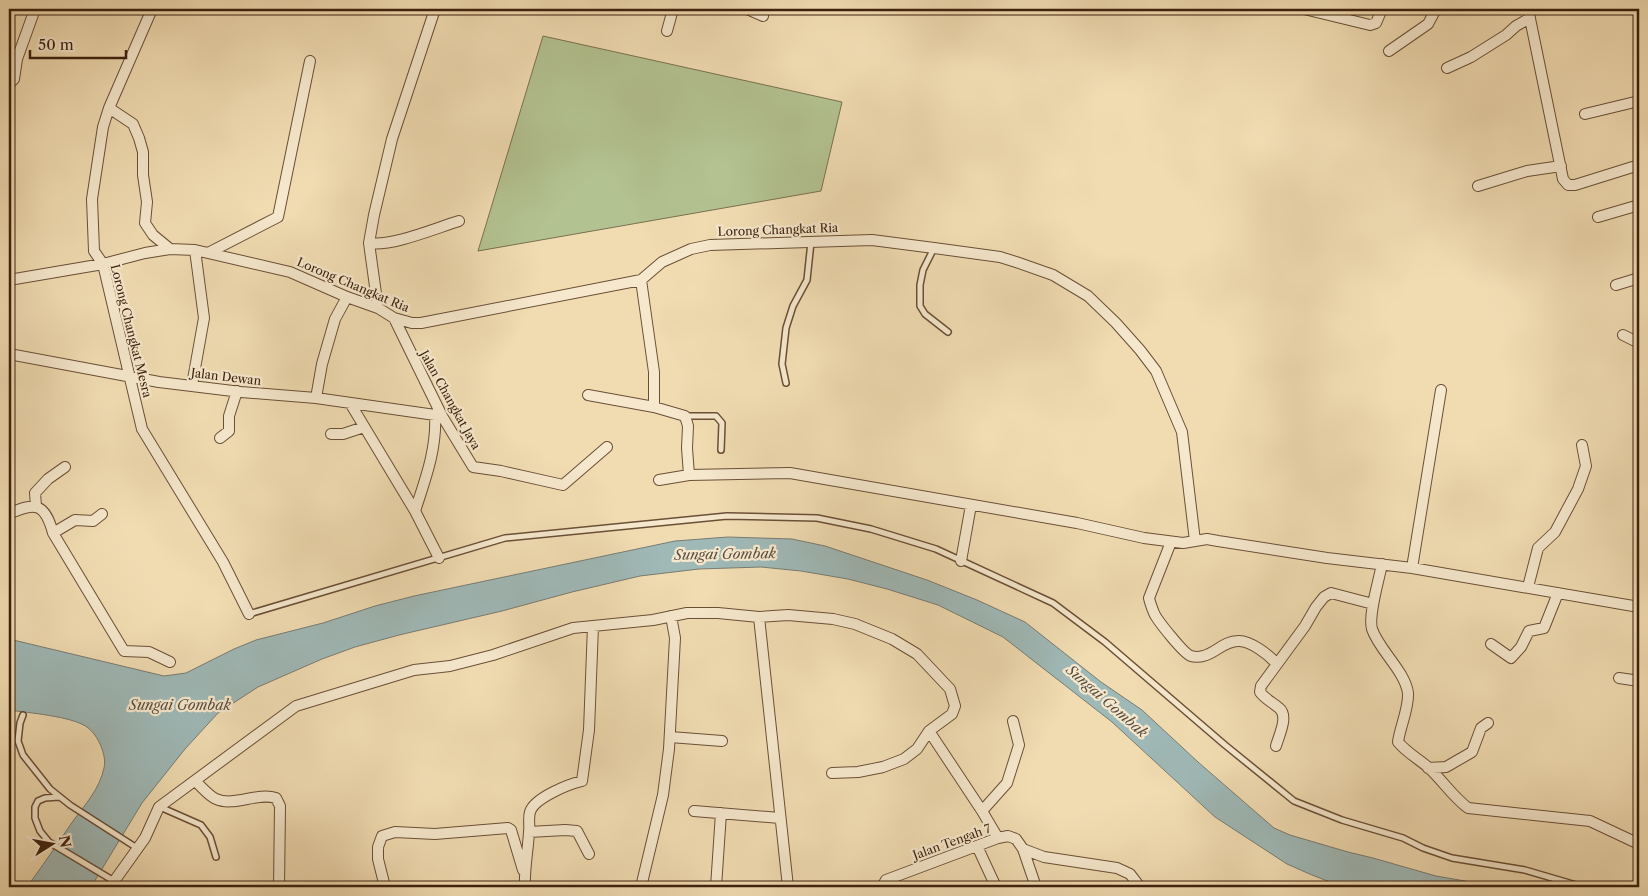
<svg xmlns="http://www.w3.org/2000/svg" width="1648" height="896" font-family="'Libre Caslon Text',serif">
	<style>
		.green { fill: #b3c291; stroke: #787150 }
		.water { fill: #9fb9b7; stroke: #787c73 }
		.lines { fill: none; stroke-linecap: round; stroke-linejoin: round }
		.lane-casing { stroke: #6a4f37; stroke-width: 8 }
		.street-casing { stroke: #6a4f37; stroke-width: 12 }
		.lane { stroke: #f6e8cd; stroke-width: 5 }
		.street { stroke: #f6e8cd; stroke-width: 10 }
		.labels { text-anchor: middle; stroke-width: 4.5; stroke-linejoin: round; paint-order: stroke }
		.street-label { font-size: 12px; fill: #3d200e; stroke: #f6e8cd }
		.water-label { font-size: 14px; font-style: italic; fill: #5a4e41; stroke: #f6e8cd }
	</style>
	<rect width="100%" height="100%" fill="#f1dcb2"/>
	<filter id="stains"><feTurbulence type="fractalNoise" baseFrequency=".004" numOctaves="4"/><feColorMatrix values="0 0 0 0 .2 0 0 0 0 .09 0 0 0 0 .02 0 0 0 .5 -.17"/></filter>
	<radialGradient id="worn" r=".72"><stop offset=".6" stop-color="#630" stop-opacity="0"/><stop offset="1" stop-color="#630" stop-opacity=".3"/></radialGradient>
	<path class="green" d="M543 36 842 102 821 191 478 251Z"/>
	<path class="water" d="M728 537 792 539 825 546 927 580 977 600 1025 622 1101 682 1142 710 1198 762 1274 828 1290 835 1348 852 1373 858 1436 876 1500 887H1343L1312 875 1287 864 1215 817 1112 722 1003 637 938 605 887 589 848 579 801 571 761 567 699 569 640 576 572 592 502 611 399 635 355 647 322 659 258 687 218 713 185 749 142 803 91 887H27C43 865 58 843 73 821 85 805 100 788 104 768 107 755 98 735 87 727 71 716 29 713 9 710V639L164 676 186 673 234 649 256 640 323 623 375 606 414 596 675 541Z"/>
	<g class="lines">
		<defs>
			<path id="lane" d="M934 248 923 270 920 285V306L925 314 948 332
				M786 383 782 364 786 328 793 306 807 280 811 242
				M686 416H716L722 423 721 450
				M249 614 505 538 727 516 817 518 871 529 936 549 1053 603 1105 642 1225 745 1294 801 1342 820 1403 838 1423 848 1452 858 1525 870 1583 887
				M23 715 20 723 18 741 23 755 50 789 70 805 137 848
				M59 797 45 798 38 801 35 807V818L40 831 49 842 114 881
				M160 807 201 825 210 837 216 857"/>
			<path id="street" d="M152 9 109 108 103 127 92 199 94 251 103 264 142 429 223 562 249 614
				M747 9 763 16
				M1304 9 1370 25 1376 23 1382 9
				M1528 9 1563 179 1568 185H1575L1639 165
				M667 31 673 9
				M1389 51 1428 24 1436 9
				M1447 68 1471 57 1506 35 1516 26 1530 18
				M9 84 14 79 17 59 35 9
				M109 108 133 124 139 138 143 152V175L147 202 145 223 153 235 170 249
				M1585 114 1639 101
				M1478 186 1527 171 1561 166
				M1598 217 1639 205
				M369 243C391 247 436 228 459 221
				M208 253 278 217 310 61
				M9 280 103 264 145 253 170 249 195 250 290 272 347 297 378 308 394 318 412 323H421L641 280 662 262 691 249 710 245 872 240 934 248 1000 257 1016 262 1053 275 1088 296 1116 323 1140 350 1156 371 1182 432 1195 541
				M1616 285 1639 278
				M378 308 369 243 374 215 392 139 435 9
				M394 318 442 416 473 467 501 471 563 485 607 447
				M1623 335 1639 343
				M9 354 159 382 241 392 316 398 442 416
				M192 385 204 318 195 250
				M588 395 654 407V372L641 280
				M316 398 322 364 335 319 347 297
				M350 403 415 511 439 558
				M654 407 685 416 688 426 687 448 689 475
				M331 434H343L364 427
				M220 438 229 431V416L237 391
				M659 480 689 475 790 473 1077 523 1144 538 1183 543 1207 539 1218 541 1327 558 1412 568 1639 607
				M36 506 35 493 48 479 65 467
				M415 511C425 480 437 449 435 415
				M9 514C36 501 45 504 53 533L124 651 149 652 170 662
				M53 533 75 520 93 521 102 514
				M1171 542 1149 598C1150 603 1152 608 1154 613 1157 620 1184 654 1191 656 1194 657 1200 657 1203 656 1216 653 1224 641 1238 641 1250 640 1269 655 1277 664
				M961 561 971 505
				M1382 564C1379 580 1368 615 1372 629 1379 650 1405 671 1408 693 1409 708 1400 727 1398 742 1407 753 1419 759 1429 768 1443 781 1453 797 1468 808L1590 821 1639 844
				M1412 568 1441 390
				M1528 587 1538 548 1555 532 1578 489 1586 466 1582 445
				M759 617 788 887
				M1491 644 1511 658 1521 647 1529 631 1544 628 1558 593
				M1619 678 1639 681
				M929 731 982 811
				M670 737 722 741
				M1276 746C1279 735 1289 716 1279 708 1272 702 1265 699 1260 692L1261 686 1305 626 1316 607 1324 597 1331 593 1373 604
				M1428 768 1446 767 1472 752 1481 728 1488 723
				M195 781C202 787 209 796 216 799 234 807 257 792 276 798L280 806 279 887
				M694 811 780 818
				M529 832 565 830 577 831 589 854
				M998 838 982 811 1007 783 1019 745 1013 721
				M977 846 996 887
				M1023 849 1036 887
				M110 887 145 838 159 807 296 706 414 670 450 666 493 655 573 628 653 620 687 613H718L759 617 788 615 833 619 855 624 892 639 917 654 950 689 955 706 952 714 929 731 917 749 904 759 883 767 858 772 832 773
				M385 887 378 859V847L382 836 395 832 435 834 508 828 511 830 523 870
				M525 887C524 869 528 851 529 832 530 826 528 818 530 812 534 798 569 784 582 781L589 730 593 626
				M641 887 663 795 669 749 675 638 671 616
				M716 887 721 813
				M882 887 886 880 998 838 1008 836 1016 839 1023 849 1044 857 1117 868 1130 874 1140 887"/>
		</defs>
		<use href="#lane" class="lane-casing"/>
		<use href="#street" class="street-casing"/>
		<use href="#lane" class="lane"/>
		<use href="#street" class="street"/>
	</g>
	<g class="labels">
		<g class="street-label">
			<text transform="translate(778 230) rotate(-2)" y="4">Lorong Changkat Ria</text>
			<text transform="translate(353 285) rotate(23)" y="4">Lorong Changkat Ria</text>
			<text transform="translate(131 331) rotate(76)" y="4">Lorong Changkat Mesra</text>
			<text transform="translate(226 377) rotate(7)" y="4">Jalan Dewan</text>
			<text transform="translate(450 400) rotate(61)" y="4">Jalan Changkat Jaya</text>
			<text transform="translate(952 842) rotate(-20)" y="4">Jalan Tengah 7</text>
		</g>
		<g class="water-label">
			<text transform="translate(725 554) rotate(-1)" y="5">Sungai Gombak</text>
			<text transform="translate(1107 701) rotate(41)" y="5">Sungai Gombak</text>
			<text x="180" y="710">Sungai Gombak</text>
		</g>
	</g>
	<rect width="1648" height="896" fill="none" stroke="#f1dcb2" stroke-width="30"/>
	<rect x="10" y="10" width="1628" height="876" fill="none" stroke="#3d200e" stroke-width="2.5"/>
	<rect x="15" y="15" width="1618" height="866" fill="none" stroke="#3d200e"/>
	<g transform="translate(52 844) rotate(79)" stroke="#f6e8cd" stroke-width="4" paint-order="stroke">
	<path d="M0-4L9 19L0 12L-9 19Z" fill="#3d200e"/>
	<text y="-8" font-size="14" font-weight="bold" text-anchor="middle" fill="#3d200e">N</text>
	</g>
	<path d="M30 50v8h96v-8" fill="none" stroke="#3d200e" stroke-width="2.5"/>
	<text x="38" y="50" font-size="15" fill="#3d200e" stroke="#f6e8cd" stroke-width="4" paint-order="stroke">50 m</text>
	<rect width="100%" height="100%" filter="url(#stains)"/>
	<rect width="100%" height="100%" fill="url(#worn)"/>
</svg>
